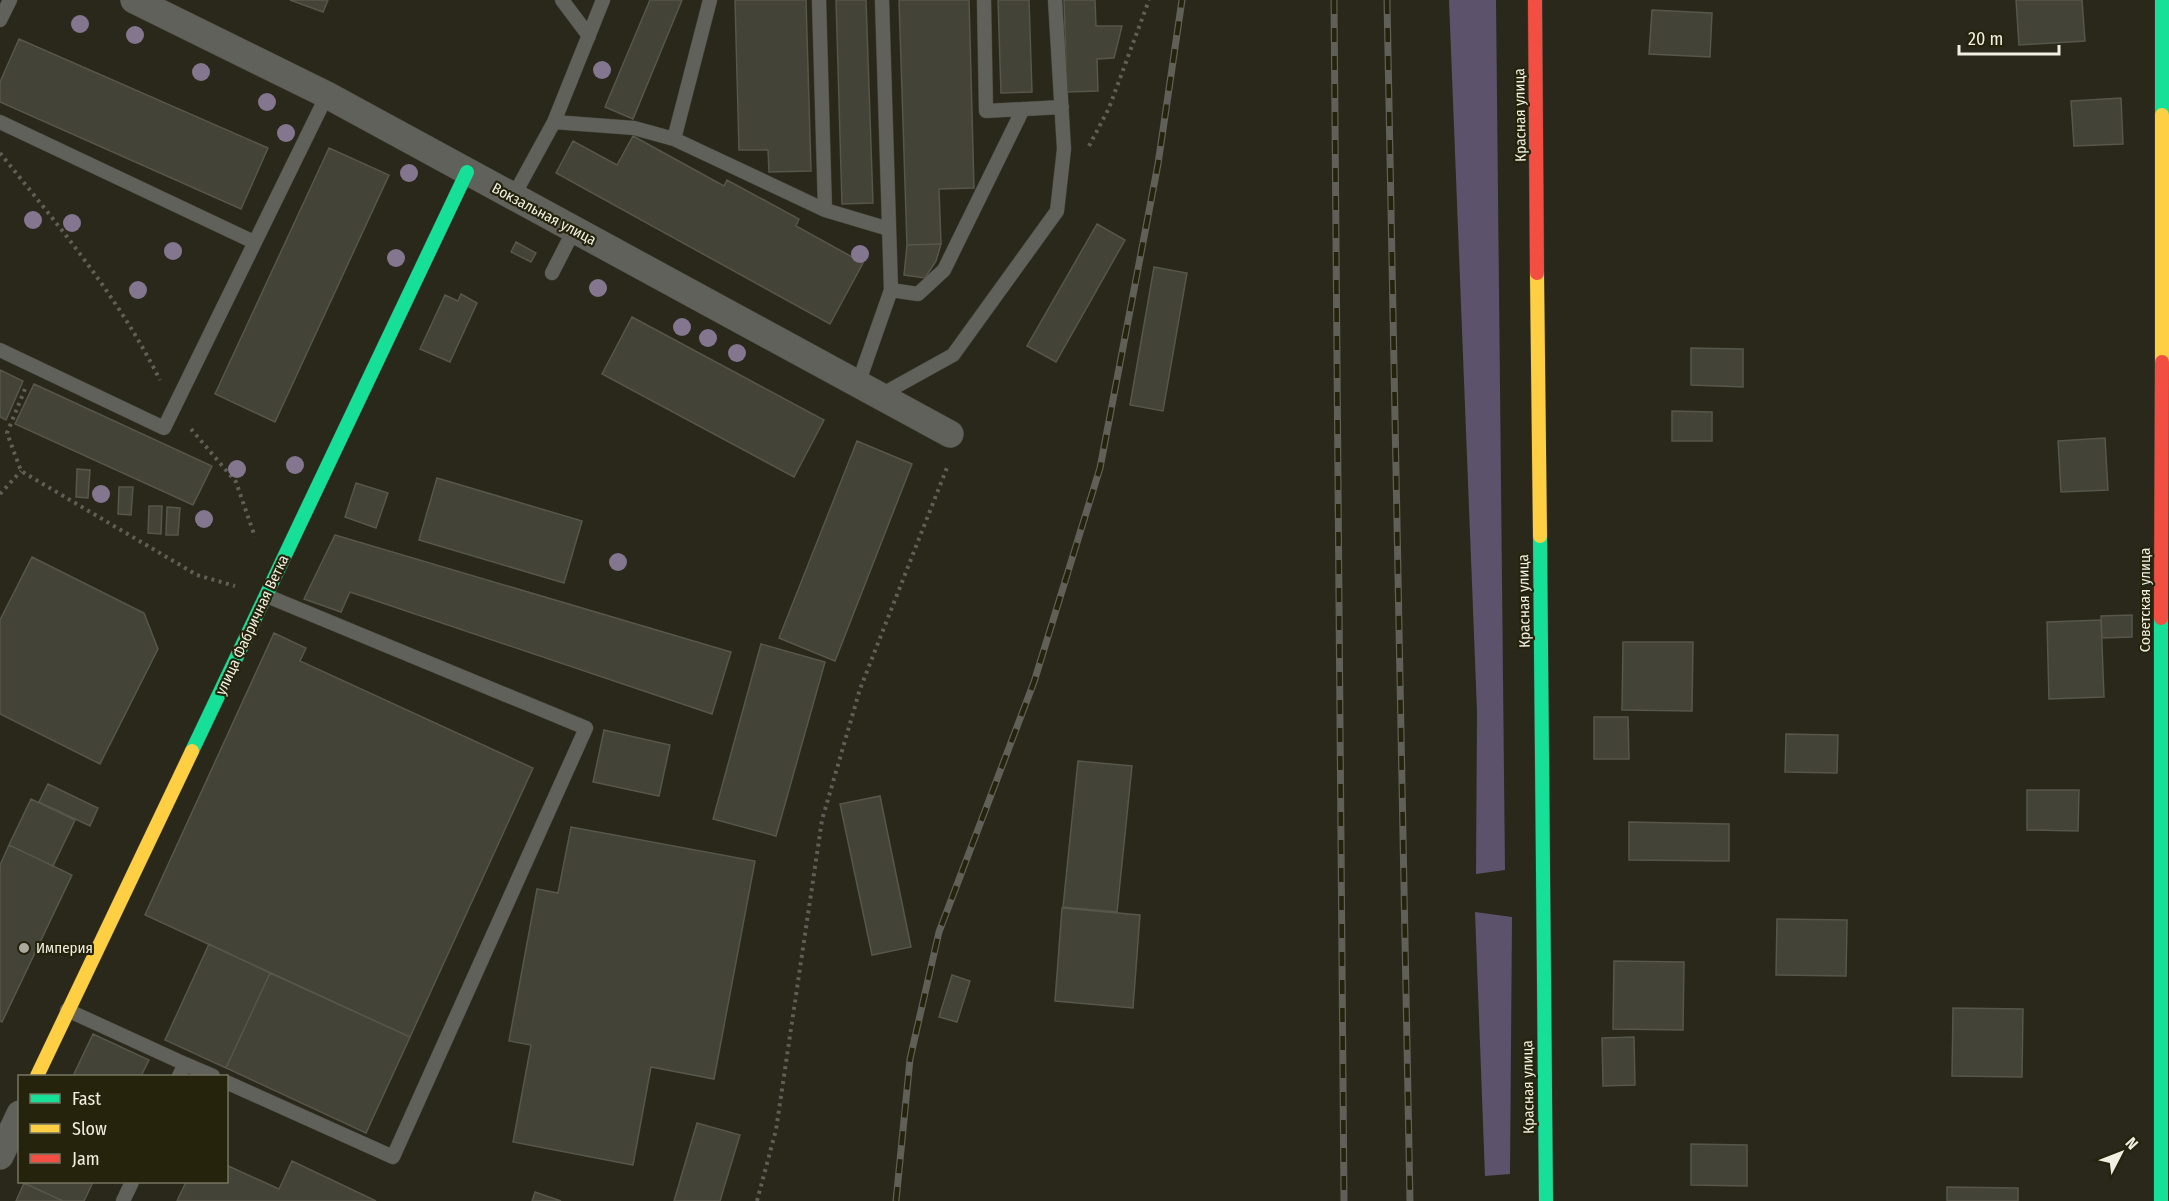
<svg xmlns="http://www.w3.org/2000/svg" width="2169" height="1201" font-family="'Fira Sans Condensed',sans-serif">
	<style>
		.forest { fill: #5d526b }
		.building { fill: #444337; stroke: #57564b; stroke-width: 1.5 }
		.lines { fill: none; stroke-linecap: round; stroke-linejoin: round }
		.lane-casing { stroke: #444338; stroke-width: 15 }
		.street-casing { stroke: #444338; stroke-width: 28 }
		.fast-casing { stroke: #444338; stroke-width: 15 }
		.slow-casing { stroke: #444338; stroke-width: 15 }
		.jam-casing { stroke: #444338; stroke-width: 15 }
		.path { stroke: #5f5e57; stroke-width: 4; stroke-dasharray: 3 4.5; stroke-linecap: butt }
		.lane { stroke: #61615c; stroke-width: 14 }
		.street { stroke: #61615c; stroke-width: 27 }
		.fast { stroke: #16e098; stroke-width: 14 }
		.slow { stroke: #ffcf43; stroke-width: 14 }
		.jam { stroke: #f24e42; stroke-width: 14 }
		.rail-casing { stroke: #605f58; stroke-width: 7 }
		.rail { stroke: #25230c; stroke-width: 4.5; stroke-dasharray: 14; stroke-linecap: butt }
		.tree { fill: #83768e }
		.poi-dot { fill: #aaa99c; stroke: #25230c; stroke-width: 2 }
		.labels { text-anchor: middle; stroke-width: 4.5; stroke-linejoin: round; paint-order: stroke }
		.street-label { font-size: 15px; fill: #f0efe1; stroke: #25230c }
		.poi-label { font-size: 15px; fill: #f0efe1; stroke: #25230c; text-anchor: start }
	</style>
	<rect width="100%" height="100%" fill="#29281b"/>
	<path class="forest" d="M1449 0H1496L1505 870 1476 874 1477 711Z
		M1475 912 1512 917 1510 1174 1485 1176Z"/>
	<path class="building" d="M290 0H328L323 12Z
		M650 0H682L633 119 605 107Z
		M735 0H806L811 171 769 172 768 150H739Z
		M836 0H866L873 203 842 204Z
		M899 0H969L974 188 939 189 941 244 907 245Z
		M998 0H1029L1032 92 1001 93Z
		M1064 0H1095L1096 26H1122L1114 58 1097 59 1098 91 1067 92Z
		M2016 0H2082L2085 41 2019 45Z
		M1652 10 1712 13 1710 57 1649 54Z
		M19 39 268 148 241 209 0 102V82Z
		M2121 98 2123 144 2074 146 2071 101Z
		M633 136 724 186 727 180 799 219 796 226 863 263 830 324 556 173 573 141 617 165Z
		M329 148 389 175 275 422 215 394Z
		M1097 224 1125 240 1056 362 1027 346Z
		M516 242 536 253 531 262 511 252Z
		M941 244 936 261 925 278 904 275 907 245Z
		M1154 267 1187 273 1163 411 1130 405Z
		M461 294 477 303 450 362 420 349 445 295 458 301Z
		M632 317 824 420 794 477 602 374Z
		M1691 348 1743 349V387L1691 385Z
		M0 370 23 381 6 420 0 417Z
		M34 384 212 466 193 505 15 424Z
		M1672 411 1712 412V441H1672Z
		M2105 438 2108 490 2061 492 2058 441Z
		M857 441 912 464 835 661 779 638Z
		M77 469 90 470 88 498 76 497Z
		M437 478 582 521 564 583 419 540Z
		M356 483 388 493 376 528 345 517Z
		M119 487H133L131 515 118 514Z
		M149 506H162L161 534 148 533Z
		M167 507 180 508 178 535H166Z
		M335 535 731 652 712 714 350 592 341 612 304 599Z
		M32 557 144 613 158 649 100 764 0 714V620Z
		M2132 615V637L2102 638 2101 616Z
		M2101 620 2104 697 2049 699 2047 622Z
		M274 633 306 648 300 661 533 768 410 1037 145 915Z
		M1623 642H1693L1692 711 1622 710Z
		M761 644 825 662 776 836 713 819Z
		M1594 717H1628L1629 759H1594Z
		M604 730 670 745 659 796 593 782Z
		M1786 734 1838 735 1837 773 1785 772Z
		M1078 761 1132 766 1117 912 1063 907Z
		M48 784 98 808 90 826 39 802Z
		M2027 790H2079L2078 831 2027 830Z
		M880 796 911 947 872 955 840 804Z
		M31 799 75 820 53 866 9 845Z
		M1629 822 1729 824V861L1629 860Z
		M571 827 755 861 714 1079 651 1067 633 1165 513 1142 531 1045 509 1041 537 889 558 893Z
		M9 845 72 875 2 1022 0 1021V865Z
		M1062 908 1140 915 1133 1008 1055 1001Z
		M1777 919 1847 920 1846 976 1776 975Z
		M209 944 270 973 226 1068 165 1040Z
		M1614 961 1684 962 1683 1030 1613 1029Z
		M270 973 410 1037 366 1133 226 1068Z
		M952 975 970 981 957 1022 939 1017Z
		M1953 1008 2023 1009 2022 1077 1952 1076Z
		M93 1034 149 1060 141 1076H73Z
		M1634 1037 1635 1085 1603 1086 1602 1038Z
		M697 1123 740 1135 720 1201H674Z
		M1691 1144 1747 1145V1186L1691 1185Z
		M292 1161 376 1201H177L186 1182H226V1165L279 1189Z
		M25 1182H93L84 1201H63L24 1183Z
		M24 1183 63 1201H16Z
		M1947 1187 2018 1188V1201H1947Z
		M535 1192 561 1201H532Z"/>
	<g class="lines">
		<defs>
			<path id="lane" d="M562 0 589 36
				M710 0 674 139 825 210 889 229
				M819 0 825 210
				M984 0 986 111 1062 107
				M0 20 10 0
				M0 122 254 242
				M554 122 603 0
				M513 197 554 122 634 128 674 139
				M552 273 574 230
				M891 290 918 294 944 270 1023 109
				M0 350 164 428 327 95
				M858 384 891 290 882 0
				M879 396 953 355 1057 211 1064 149 1055 0
				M67 1010 185 1064
				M179 1076 185 1064 213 1076
				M226 1082 393 1157 586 728 267 596
				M123 1201 132 1182"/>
			<path id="street" d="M134 0 327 95 950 434
				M0 1156 20 1114"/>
			<path id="fast" d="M2162 115V0
				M1540 536 1546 1201
				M192 751 467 172
				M2161 1201V618"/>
			<path id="slow" d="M1537 273 1540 536
				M2162 362V115
				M37 1076 192 751"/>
			<path id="jam" d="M1535 0 1537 273
				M2161 618 2162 362"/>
		</defs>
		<use href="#lane" class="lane-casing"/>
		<use href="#street" class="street-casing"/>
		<use href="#fast" class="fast-casing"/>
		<use href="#slow" class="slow-casing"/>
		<use href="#jam" class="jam-casing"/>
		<path class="path" d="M1089 146 1109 108 1149 0
			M0 153C58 225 118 296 160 380
			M25 389 7 433 21 471 197 575 235 586
			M191 429 236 482 255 537
			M0 494 21 471
			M757 1201 776 1130 822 820 860 689 948 465"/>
		<use href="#lane" class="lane"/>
		<use href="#street" class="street"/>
		<use href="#fast" class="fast"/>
		<use href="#slow" class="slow"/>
		<use href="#jam" class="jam"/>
		<defs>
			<path id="rail" d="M1334 0 1344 1201
				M1387 0 1410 1201
				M896 1201 910 1059 939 932 1034 682 1100 468 1158 164 1182 0"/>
		</defs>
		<use href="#rail" class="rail-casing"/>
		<use href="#rail" class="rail"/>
	</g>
	<g class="tree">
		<circle cx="80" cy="24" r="9"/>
		<circle cx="135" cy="35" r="9"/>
		<circle cx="602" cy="70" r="9"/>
		<circle cx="201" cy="72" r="9"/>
		<circle cx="267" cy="102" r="9"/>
		<circle cx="286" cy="133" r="9"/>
		<circle cx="409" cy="173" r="9"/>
		<circle cx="33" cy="220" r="9"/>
		<circle cx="72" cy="223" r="9"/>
		<circle cx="173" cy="251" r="9"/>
		<circle cx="860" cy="254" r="9"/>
		<circle cx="396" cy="258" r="9"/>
		<circle cx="598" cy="288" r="9"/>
		<circle cx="138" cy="290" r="9"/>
		<circle cx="682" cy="327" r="9"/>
		<circle cx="708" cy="338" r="9"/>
		<circle cx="737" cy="353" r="9"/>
		<circle cx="295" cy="465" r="9"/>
		<circle cx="237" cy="469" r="9"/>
		<circle cx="101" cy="494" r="9"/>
		<circle cx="204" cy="519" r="9"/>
		<circle cx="618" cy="562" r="9"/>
	</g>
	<circle class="poi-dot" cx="24" cy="948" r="6"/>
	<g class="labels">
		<g class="street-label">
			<text transform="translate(1520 115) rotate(-91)" y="5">Красная улица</text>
			<text transform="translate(544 214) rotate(28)" y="5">Вокзальная улица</text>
			<text transform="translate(2145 600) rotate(-90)" y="5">Советская улица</text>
			<text transform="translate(1524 601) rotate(-91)" y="5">Красная улица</text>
			<text transform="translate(252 625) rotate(-65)" y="5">улица Фабричная Ветка</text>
			<text transform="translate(1528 1087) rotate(-91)" y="5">Красная улица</text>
		</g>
		<g class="poi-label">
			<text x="36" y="953">Империя</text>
		</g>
	</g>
	<rect x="18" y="1075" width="210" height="108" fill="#25230c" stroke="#767561" stroke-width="1.5"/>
	<rect x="30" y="1094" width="30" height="9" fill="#16e098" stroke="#767561" stroke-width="1.5"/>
	<text x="72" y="1105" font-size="18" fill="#f0efe1">Fast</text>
	<rect x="30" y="1124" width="30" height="9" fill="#ffcf43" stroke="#767561" stroke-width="1.5"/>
	<text x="72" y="1135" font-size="18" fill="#f0efe1">Slow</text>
	<rect x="30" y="1154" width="30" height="9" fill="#f24e42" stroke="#767561" stroke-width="1.5"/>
	<text x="72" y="1165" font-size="18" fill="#f0efe1">Jam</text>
	<g transform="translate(2121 1153) rotate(48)" stroke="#25230c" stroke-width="4.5" paint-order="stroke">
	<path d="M0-4.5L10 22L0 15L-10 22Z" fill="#f0efe1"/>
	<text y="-9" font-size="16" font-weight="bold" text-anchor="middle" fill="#f0efe1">N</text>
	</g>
	<path d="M1959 45v9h100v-9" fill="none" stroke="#f0efe1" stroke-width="3"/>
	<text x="1968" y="45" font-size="18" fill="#f0efe1" stroke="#25230c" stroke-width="4.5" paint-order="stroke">20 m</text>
</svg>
